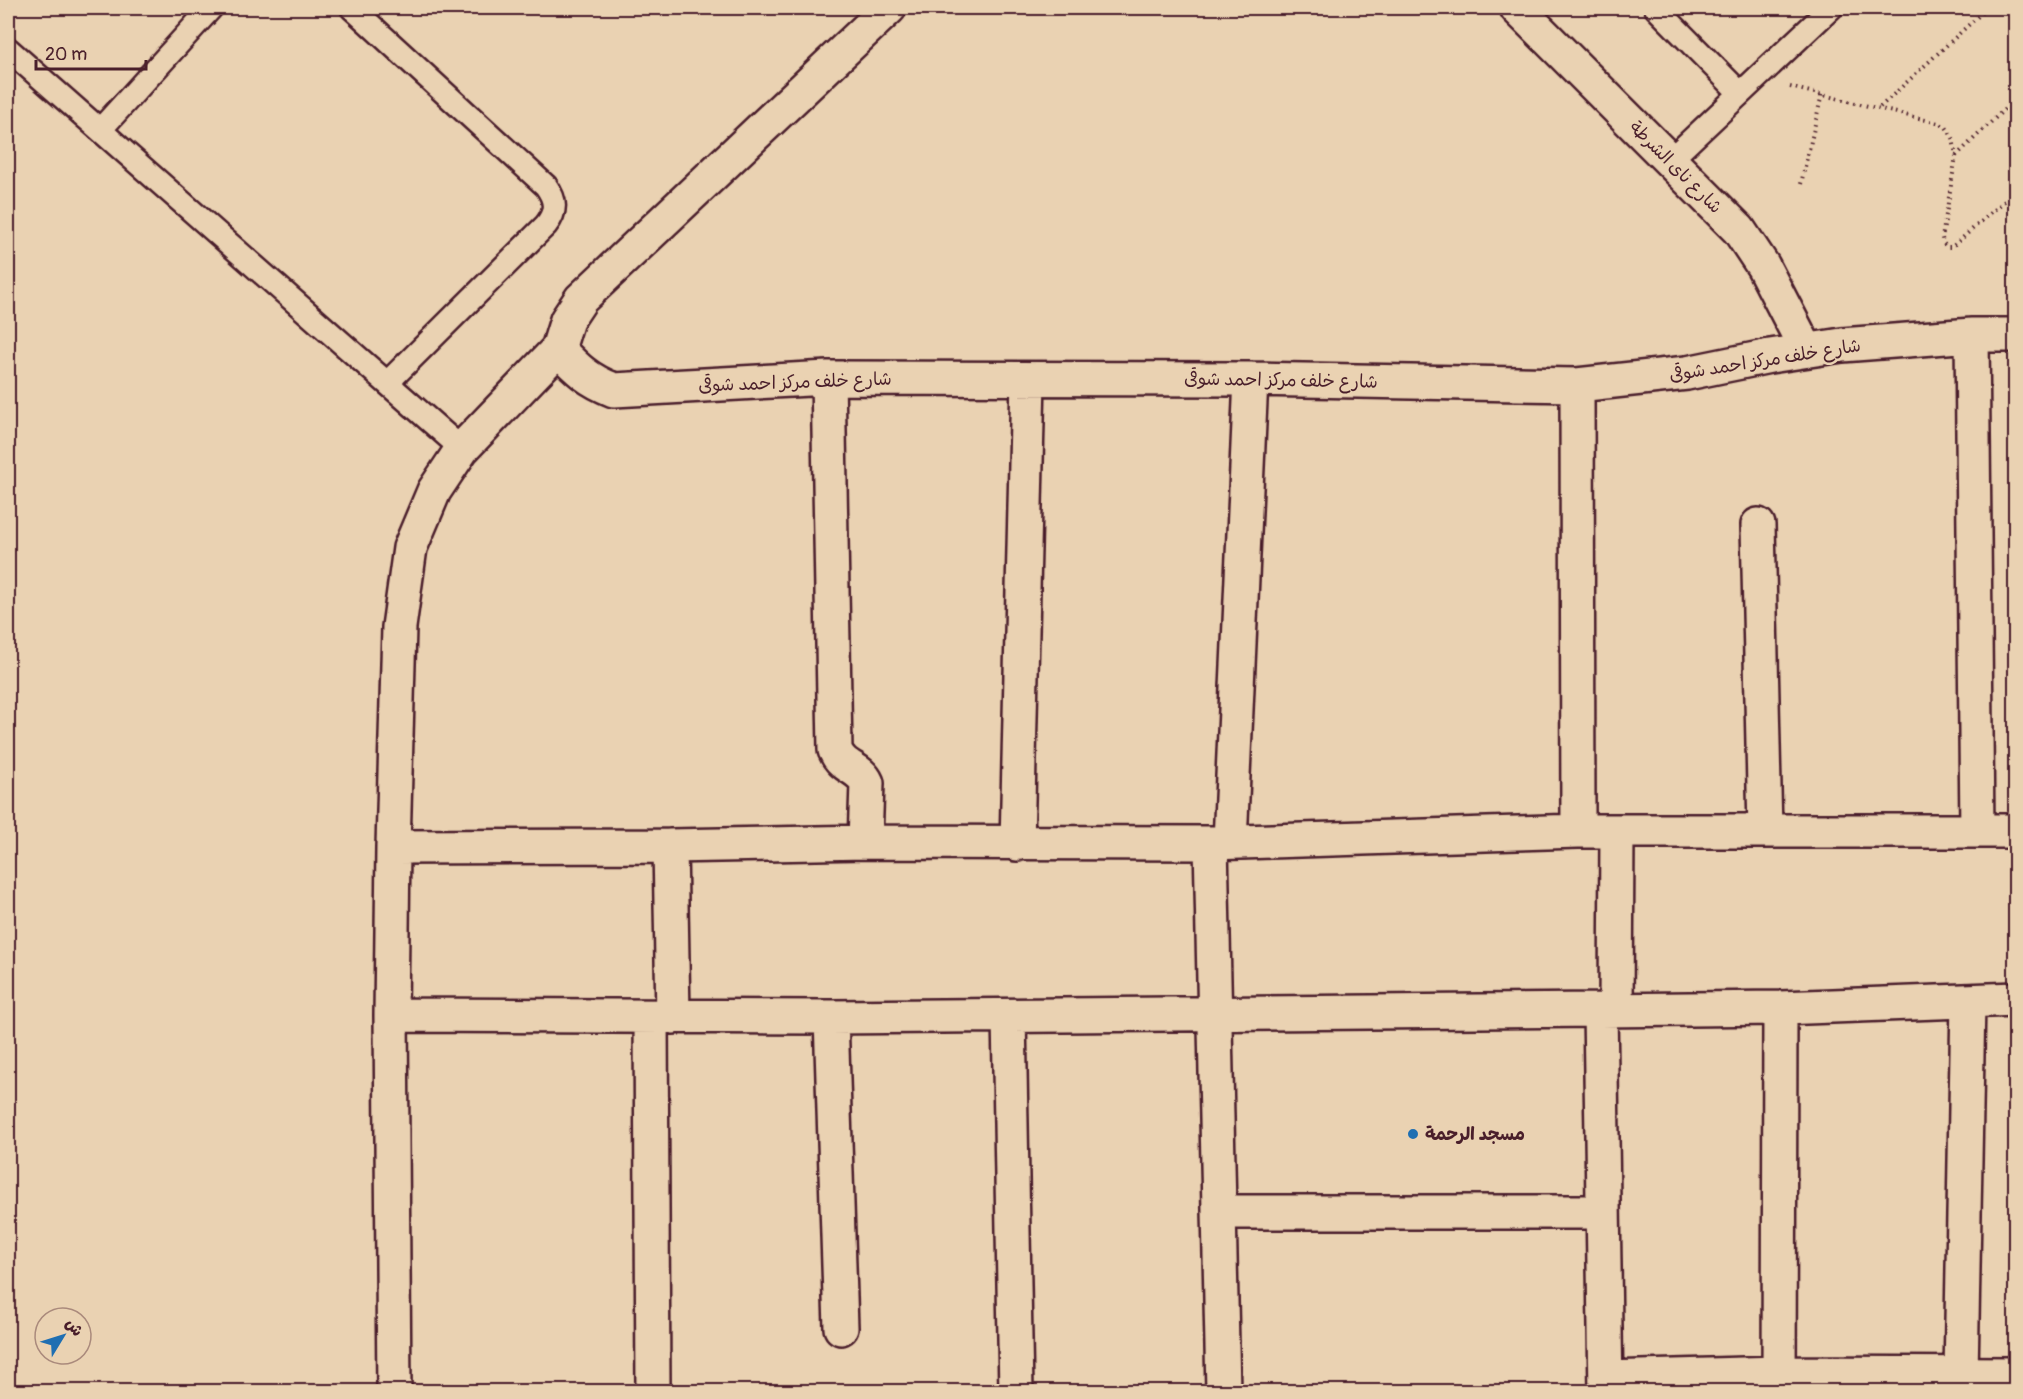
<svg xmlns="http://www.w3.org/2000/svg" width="2023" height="1399" font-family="Pangolin,'Playpen Sans Arabic',sans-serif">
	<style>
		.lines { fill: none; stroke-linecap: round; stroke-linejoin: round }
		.lane-casing { stroke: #4a1f2b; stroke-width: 27 }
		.street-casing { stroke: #4a1f2b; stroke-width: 38 }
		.path { stroke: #4a1f2b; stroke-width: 4; stroke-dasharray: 1.5 4.5; stroke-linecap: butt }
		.lane { stroke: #ead2b2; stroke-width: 22 }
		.street { stroke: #ead2b2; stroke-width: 33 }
		.poi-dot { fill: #1f6fb2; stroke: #ead2b2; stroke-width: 2 }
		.labels { text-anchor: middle; stroke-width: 5; stroke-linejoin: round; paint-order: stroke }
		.street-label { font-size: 18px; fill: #4a1f2b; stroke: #ead2b2 }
		.poi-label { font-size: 18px; font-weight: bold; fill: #4a1f2b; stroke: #ead2b2; text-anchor: start }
	</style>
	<rect width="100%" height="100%" fill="#ead2b2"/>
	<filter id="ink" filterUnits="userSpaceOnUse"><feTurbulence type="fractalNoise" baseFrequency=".0167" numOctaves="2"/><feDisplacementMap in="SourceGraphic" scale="12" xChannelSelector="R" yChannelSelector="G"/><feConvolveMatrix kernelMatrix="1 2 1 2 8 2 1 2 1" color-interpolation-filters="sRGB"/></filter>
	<g filter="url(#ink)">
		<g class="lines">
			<defs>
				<path id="lane" d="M1656 8 1740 93
					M8 49 387 383 546 225C557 211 556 200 546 186L352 8
					M100 130 211 8
					M1670 160 1831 8
					M387 383 462 449"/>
				<path id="street" d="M1517 8 1739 230 1763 266 1806 349
					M1972 335 1977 831
					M558 349C577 369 588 380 614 390L828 378 1251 379 1577 385 1687 373 1770 356 1842 345 1972 335H2016
					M828 378 835 750C843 769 860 767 867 783L865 842
					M1577 385 1578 831
					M1758 525 1765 831
					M1230 842 1251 379
					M1211 843 1223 1392
					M1017 844 1028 379
					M670 846 673 1017
					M393 847 670 846 865 842 1211 843 1578 831H2016
					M1600 1010 1606 1392
					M1616 1010 1617 832
					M391 1015 831 1017 1600 1010 1780 1008 2016 999
					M1009 1016 1016 1392
					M651 1017 653 1392
					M831 1017 841 1328
					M1219 1212H1603
					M1961 1374 1968 1001
					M1606 1378 1779 1373 2016 1374
					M394 1392 391 1015 393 847 399 627 410 548 434 491 462 449 558 349 567 320 581 299 889 8
					M1779 1392 1780 1008"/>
			</defs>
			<use href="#lane" class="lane-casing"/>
			<use href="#street" class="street-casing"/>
			<path class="path" d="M1790 87 1938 123 1946 127 1953 138 1956 156 1942 238 1943 243 1947 247H1952L2016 191
				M1880 107 1987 8
				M1956 156 2016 98
				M1801 184 1822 94"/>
			<use href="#lane" class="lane"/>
			<use href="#street" class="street"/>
		</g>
	</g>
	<circle class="poi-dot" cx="1413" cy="1134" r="6"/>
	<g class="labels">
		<g class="street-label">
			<text transform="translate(1676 167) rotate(45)" y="6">شارع ناى الشرطة</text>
			<text transform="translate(1765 360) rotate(-9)" y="6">شارع خلف مركز احمد شوقى</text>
			<text transform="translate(1281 380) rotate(1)" y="6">شارع خلف مركز احمد شوقى</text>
			<text transform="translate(795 382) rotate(-2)" y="6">شارع خلف مركز احمد شوقى</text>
		</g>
		<g class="poi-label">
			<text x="1425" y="1140">مسجد الرحمة</text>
		</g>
	</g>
	<rect width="2023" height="1399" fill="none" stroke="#ead2b2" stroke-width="30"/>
	<rect x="15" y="15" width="1993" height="1369" fill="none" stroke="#4a1f2b" stroke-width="2" filter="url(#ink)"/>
	<g transform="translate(63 1336) rotate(52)"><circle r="28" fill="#ead2b2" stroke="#aa8a7c" stroke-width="1.5"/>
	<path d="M0-4.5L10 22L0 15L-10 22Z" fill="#1f6fb2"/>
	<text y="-9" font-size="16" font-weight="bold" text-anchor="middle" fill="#4a1f2b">ش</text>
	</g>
	<path d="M36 60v9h110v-9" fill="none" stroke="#4a1f2b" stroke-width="3"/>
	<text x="45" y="60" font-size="18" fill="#4a1f2b" stroke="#ead2b2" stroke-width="4.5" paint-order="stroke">20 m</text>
</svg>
